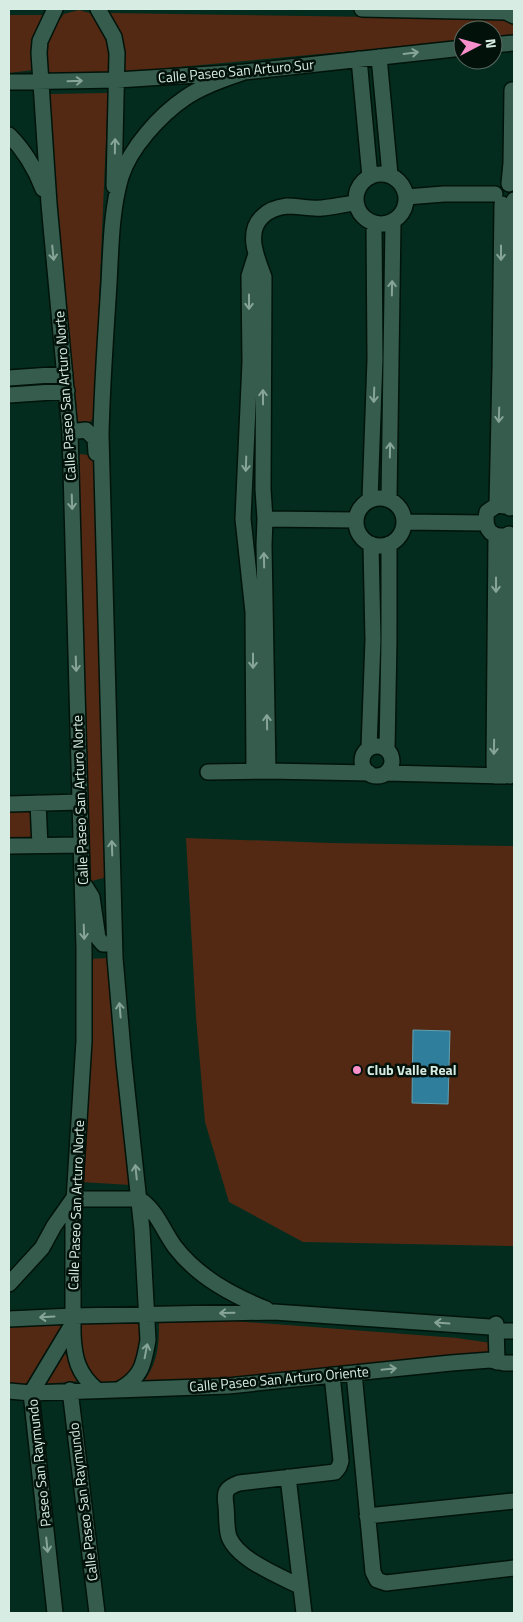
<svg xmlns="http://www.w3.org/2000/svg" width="523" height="1622" font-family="'Titillium Web',sans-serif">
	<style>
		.green { fill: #542913 }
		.water { fill: #2f7f9c; stroke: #61a0b1 }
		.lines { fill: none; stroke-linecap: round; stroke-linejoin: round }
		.minor-casing { stroke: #00130a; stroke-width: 18 }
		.minor { stroke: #355c4c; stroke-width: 15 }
		.oneway { stroke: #86a498 }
		.poi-dot { fill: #f890cb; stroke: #03110b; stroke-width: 2 }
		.labels { text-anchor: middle; stroke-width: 5; stroke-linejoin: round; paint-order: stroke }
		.street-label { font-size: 14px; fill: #d7ede3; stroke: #03110b }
		.poi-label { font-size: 14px; font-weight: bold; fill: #d7ede3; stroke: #03110b; text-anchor: start }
	</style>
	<rect width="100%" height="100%" fill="#032c1f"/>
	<path class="green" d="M79 10 93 14 109 37 110 75 45 77 46 37 64 14Z
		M109 13 509 19C515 25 515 29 512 36L493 38V30H463V41L124 72 123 38Z
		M9 15H45L33 70 9 73Z
		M108 93 94 417 91 421 85 424 78 421 75 416 47 94Z
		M80 454 98 456 111 876 88 882 76 458Z
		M30 811 31 839H9V812Z
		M186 838 331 843 514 846V1246L303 1242 229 1202 205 1122 196 1017Z
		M107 958 131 1185 80 1182 89 959Z
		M220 1320 457 1338 491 1343 492 1351 487 1352 232 1379 143 1383C158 1362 159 1346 159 1322Z
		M139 1322C140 1337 141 1350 135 1364 124 1387 96 1394 86 1366 81 1353 82 1338 81 1324Z
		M22 1324H65L27 1385 9 1384V1325Z
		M65 1353 79 1381 44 1384Z"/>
	<path class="water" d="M413 1030 450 1031 448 1104 412 1103Z"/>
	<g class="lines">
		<defs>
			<path id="minor" d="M55 9 40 41 39 53 49 204 70 432 84 948V1041L73 1217V1334C74 1358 78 1374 97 1390
				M98 9 114 37 117 53 114 186
				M362 9 506 12 514 16
				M493 45 514 43
				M379 57 390 175
				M359 59 370 177
				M9 82 117 80 244 72 463 48
				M9 135C24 150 35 168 43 189
				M356 199a25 25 0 1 1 50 0a25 25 0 1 1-50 0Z
				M509 184 511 163 512 90
				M406 197 444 194H495
				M9 378 65 374
				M9 395 67 391
				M70 432 86 430 95 439 96 453
				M356 522a24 24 0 1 1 48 0a24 24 0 1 1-48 0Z
				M370 499 375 359 374 223
				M389 499 393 222
				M497 505 500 369 502 204
				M510 508 512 438 511 369 514 284V200
				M265 519 355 520
				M404 522 485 523
				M509 534 506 743 507 758 510 776
				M504 536C488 537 484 525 487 512L497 505 505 506
				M362 761a15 15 0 1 1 30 0a15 15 0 1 1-30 0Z
				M369 748 373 640 371 544
				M387 750 389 640V544
				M254 771 253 612 243 519 250 362 249 276 256 254
				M268 771 264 545 265 519 263 489 264 277C257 258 245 232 263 216 269 210 279 207 287 206 299 206 310 209 322 208 333 207 345 204 356 203
				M208 772 268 771 369 773
				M386 773 505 776
				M495 776 494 764 496 536
				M38 803 40 846
				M9 804 80 802
				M9 846 81 845
				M85 886 92 897 98 938 103 944 114 943
				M9 1284 42 1248 54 1226 73 1199H139C157 1210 163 1231 175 1247 198 1277 232 1295 266 1309
				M9 1319 73 1316 274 1312 490 1327 502 1331H514
				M496 1324 497 1362
				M354 1373 373 1572 377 1580 386 1583 514 1568
				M120 1389C142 1377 144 1363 148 1340L142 1230 124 1062 115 958 101 435C102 384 106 333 109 283 111 248 111 211 121 177 130 148 160 115 185 98 202 86 225 79 244 72
				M70 1390 97 1613
				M9 1391 31 1393 228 1386 451 1363 490 1360 504 1363H514
				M288 1477 304 1613
				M367 1516 514 1501
				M301 1587C280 1576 238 1560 229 1537 226 1528 227 1515 226 1506 224 1492 225 1488 239 1483L335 1472 339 1467 341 1461 332 1375
				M55 1613 31 1393 73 1323"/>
		</defs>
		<use href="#minor" class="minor-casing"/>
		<use href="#minor" class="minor"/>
	</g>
	<defs><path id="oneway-shaft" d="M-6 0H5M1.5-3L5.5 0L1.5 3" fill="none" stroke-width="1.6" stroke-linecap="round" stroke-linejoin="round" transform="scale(1.25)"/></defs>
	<g class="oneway">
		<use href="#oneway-shaft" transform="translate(411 53) rotate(-7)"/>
		<use href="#oneway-shaft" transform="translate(75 81) rotate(-2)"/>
		<use href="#oneway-shaft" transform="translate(115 146) rotate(-89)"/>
		<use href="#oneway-shaft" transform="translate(53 253) rotate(84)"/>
		<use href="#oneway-shaft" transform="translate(501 253) rotate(90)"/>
		<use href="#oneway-shaft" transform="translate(392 288) rotate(-89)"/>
		<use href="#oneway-shaft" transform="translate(249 302) rotate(90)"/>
		<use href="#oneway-shaft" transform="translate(374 395) rotate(92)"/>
		<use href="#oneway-shaft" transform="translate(263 397) rotate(-90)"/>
		<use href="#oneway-shaft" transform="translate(499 415) rotate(92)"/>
		<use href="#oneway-shaft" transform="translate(390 450) rotate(-89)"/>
		<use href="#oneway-shaft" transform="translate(246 464) rotate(92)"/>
		<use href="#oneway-shaft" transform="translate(72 502) rotate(88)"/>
		<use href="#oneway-shaft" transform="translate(264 560) rotate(-91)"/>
		<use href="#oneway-shaft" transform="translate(496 585) rotate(90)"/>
		<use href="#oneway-shaft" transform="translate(253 661) rotate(90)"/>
		<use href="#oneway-shaft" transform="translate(76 664) rotate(88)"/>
		<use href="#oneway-shaft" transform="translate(267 722) rotate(-91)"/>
		<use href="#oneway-shaft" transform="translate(494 747) rotate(91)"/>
		<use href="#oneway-shaft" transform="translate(112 848) rotate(-92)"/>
		<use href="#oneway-shaft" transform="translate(84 932) rotate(88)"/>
		<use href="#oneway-shaft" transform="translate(120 1010) rotate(-95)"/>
		<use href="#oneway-shaft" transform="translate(136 1172) rotate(-96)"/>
		<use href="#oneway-shaft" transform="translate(227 1313) rotate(179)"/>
		<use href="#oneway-shaft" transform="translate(47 1317) rotate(177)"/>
		<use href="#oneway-shaft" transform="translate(442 1323) rotate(-176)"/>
		<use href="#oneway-shaft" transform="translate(146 1351) rotate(-79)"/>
		<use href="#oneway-shaft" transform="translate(389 1369) rotate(-6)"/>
		<use href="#oneway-shaft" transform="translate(47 1545) rotate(84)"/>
	</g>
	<circle class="poi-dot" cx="357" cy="1070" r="5"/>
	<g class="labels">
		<g class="street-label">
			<text transform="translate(236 71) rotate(-5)" y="5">Calle Paseo San Arturo Sur</text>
			<text transform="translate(65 396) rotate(-94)" y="5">Calle Paseo San Arturo Norte</text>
			<text transform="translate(80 800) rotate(-92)" y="5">Calle Paseo San Arturo Norte</text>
			<text transform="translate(76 1205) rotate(-88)" y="5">Calle Paseo San Arturo Norte</text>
			<text transform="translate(279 1379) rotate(-5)" y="5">Calle Paseo San Arturo Oriente</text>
			<text transform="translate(39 1463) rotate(-96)" y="5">Paseo San Raymundo</text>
			<text transform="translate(83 1502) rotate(-97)" y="5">Calle Paseo San Raymundo</text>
		</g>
		<g class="poi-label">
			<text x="367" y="1075">Club Valle Real</text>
		</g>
	</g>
	<rect width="523" height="1622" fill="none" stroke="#d7ede3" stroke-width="20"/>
	<g transform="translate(478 45) rotate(84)"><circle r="24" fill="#03110b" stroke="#586961"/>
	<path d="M0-4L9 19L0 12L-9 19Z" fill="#f890cb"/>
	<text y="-8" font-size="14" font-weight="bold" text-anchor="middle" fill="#d7ede3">N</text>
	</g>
</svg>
